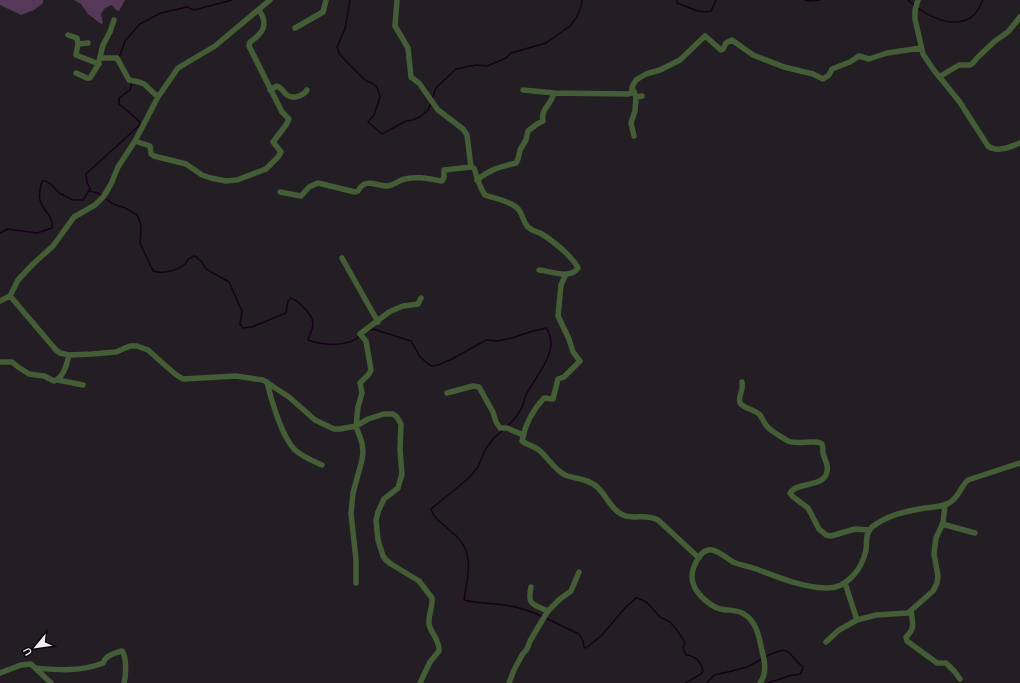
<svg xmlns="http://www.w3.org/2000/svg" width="1020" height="683" font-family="Karla,sans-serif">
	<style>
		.green { fill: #563858 }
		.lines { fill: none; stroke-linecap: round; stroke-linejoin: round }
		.stream { stroke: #17001a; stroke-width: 1.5 }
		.minor { stroke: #445d36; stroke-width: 5.5 }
	</style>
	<rect width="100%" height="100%" fill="#231e23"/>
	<path class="green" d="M0 0H43V3L34 10 21 15 0 5Z
		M74 0H125L119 11 116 10 112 5 105 8 101 14 103 23 101 24 88 14 81 4Z"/>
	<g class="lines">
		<path class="stream" d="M350 0 345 29 337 47 339 53 343 58 366 81 372 83 377 87 380 97 374 115 368 122 382 134 406 121 413 120 421 116 428 110 431 103
			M677 0V3C689 7 699 14 711 11L716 0
			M805 0 810 1 820 0
			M908 0 915 6
			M918 8C933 19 959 30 975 14 978 10 981 4 983 0
			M119 58 125 41 140 24 161 13 187 7 194 10 232 0
			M432 99 436 88 456 69 476 65 487 66 506 58 511 53 546 43 553 38 570 26 576 18 581 7 582 0
			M89 191 98 193 102 196
			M105 198 113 204 125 208 137 215 141 224 140 243 153 271C163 274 177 271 185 264 188 260 189 257 195 256L201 261 206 269 229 282 242 311 240 324 243 328 252 327 286 313 288 301 291 298C299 301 314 316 313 324 313 330 309 334 308 340 324 346 347 347 360 336
			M0 233 7 229 37 233 52 228C53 214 43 212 40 200 38 194 41 187 42 181H46L52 185 59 193 73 200H83L90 189 87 182 86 174 141 124 137 119 119 104V98L130 90 132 83
			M370 330 373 329 411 341 420 357 431 366 438 365 452 359 486 340 498 341 512 338 533 331 546 328C562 350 535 376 526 395 524 399 524 403 522 407 519 414 513 421 507 426
			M503 430 493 439 485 450 478 467 469 478 431 509C433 517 440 522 446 527 451 532 456 535 460 540 474 557 467 580 464 600 479 604 495 603 510 606 534 610 557 624 579 634L583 641 584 647 586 648 601 636 625 608 636 598C648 600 652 609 660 617 663 619 665 619 668 621 673 623 683 639 685 642L683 648 686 655C695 656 701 661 703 671L701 674 686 683
			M765 657C793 643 785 653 803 667L801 673 798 675H792L768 683
			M707 683 714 675 732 671 747 667 762 659"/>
		<path class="minor" d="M397 0 395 26 408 48 411 77 419 83 438 110 463 129 467 135 471 167 474 168C477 177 479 187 485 195 496 199 507 200 516 207 523 212 522 220 527 226 530 230 535 231 540 233 552 240 572 256 578 268 570 280 551 271 539 270
			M918 0 915 10V19L923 54 933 69 959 101 988 146C997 153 1010 147 1020 143
			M295 28 323 12 326 0
			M68 35 77 38 78 44 76 54V55L99 64
			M78 44 88 43
			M100 58H117L129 80 139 82 144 84 158 97
			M76 73 87 78H90L98 65 103 45 110 32 114 20
			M939 77 959 65H970L973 63 978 57 995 41 1008 32 1020 17
			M632 87 636 97 635 111 631 123 634 136
			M270 90 277 86C282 88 283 92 287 95 294 100 304 95 307 90
			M523 90 554 93
			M636 97 642 96
			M135 141 150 146 151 154 154 156 186 164 202 175 211 178 226 181 237 180 266 169 278 157 281 152 273 142 286 125 289 119 282 112 249 46 250 42C263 33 269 25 259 10
			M477 180C491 169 499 167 516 163L518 159 520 150 526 140 528 131 537 124 543 121C540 109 552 104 554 93L629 94 632 92V87L636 80 646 74 660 70 680 60 705 36 721 50 723 49 726 43 732 40 753 55 784 67 813 74 823 79 829 75 832 69 850 62 859 56 869 59 887 53 921 48
			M280 192 301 196 309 187 318 183 355 192 358 191C365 177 376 186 388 186 393 186 399 180 405 179 418 176 429 179 442 181L444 177V170L471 167
			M342 258 378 322
			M566 274 561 285 558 316 569 339 573 352 580 361 564 377 558 379 553 399 544 398C533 410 525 424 522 441 527 445 535 446 540 451 548 458 555 470 565 475 575 479 586 478 596 486 606 494 610 509 623 515 634 520 645 513 658 520L699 558
			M10 296 56 350 60 353 69 355 92 354 116 352 130 346H137L148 350 175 374 183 379 236 376 263 380 289 397 315 420 334 429H340L356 426 368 419 384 414H393L397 417 401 424 400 450 402 474 398 488 384 499 378 512 376 520 378 540 383 556 386 560 391 564 419 581 432 598C433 607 428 615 429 624 431 634 440 640 439 651L430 662 420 683
			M0 301 10 296 18 280 33 264 53 246 74 217 95 205 104 196 111 184 118 167 135 141 158 97 178 68 215 46 270 0
			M0 362H12L18 367 29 374 44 376 54 381C64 378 67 363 69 355
			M58 380 83 385
			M267 382C271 400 282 437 295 450 303 457 313 461 322 465
			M742 382C744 391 738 394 740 403 745 409 753 409 759 414 762 417 763 421 766 425 769 430 783 438 788 441 798 445 816 439 822 444 823 447 823 450 823 453 824 457 826 461 827 465 831 490 797 480 790 493L792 496 808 508 819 529 826 535 831 536 855 529 869 530
			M447 393 473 386 479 387 493 412 496 422 500 428H507L523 435
			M942 524 975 533
			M356 583V559L351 514 353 493 362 460 363 452 362 443 356 426 358 407 362 393 360 383 369 374 371 370 366 341 360 334 389 312 403 306 418 304 421 298
			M845 583 857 620
			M531 587C527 606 533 604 548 611
			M911 611C913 623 915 629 906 637L907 641 937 663H946L955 672 960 679
			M826 642 839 630 857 620 876 615 908 613 933 591 937 583 938 576 934 554 935 545 936 538 943 523 945 505
			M35 668C59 670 80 672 103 663 106 655 115 653 122 651 127 657 126 676 124 683
			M0 673 21 665 31 664 51 683
			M509 683 514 670 522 655 527 649 530 641 540 624 548 611 560 599 571 591 579 572
			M760 683C767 673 765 662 762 651 759 637 757 622 744 614 737 609 728 611 720 609 708 605 692 591 692 577 692 570 695 563 699 557 702 553 706 549 712 550 719 551 726 558 733 562 741 565 750 567 759 570 780 578 802 587 826 588 847 589 862 569 866 550 867 541 865 534 872 527 887 515 907 511 925 508 933 507 942 507 949 503 959 498 960 487 968 480L1020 463"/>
	</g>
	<g transform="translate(36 647) rotate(241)" stroke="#0b090b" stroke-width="3" paint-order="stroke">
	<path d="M0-3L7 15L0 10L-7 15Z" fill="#efebef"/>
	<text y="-6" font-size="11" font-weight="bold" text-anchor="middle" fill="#efebef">U</text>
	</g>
</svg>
